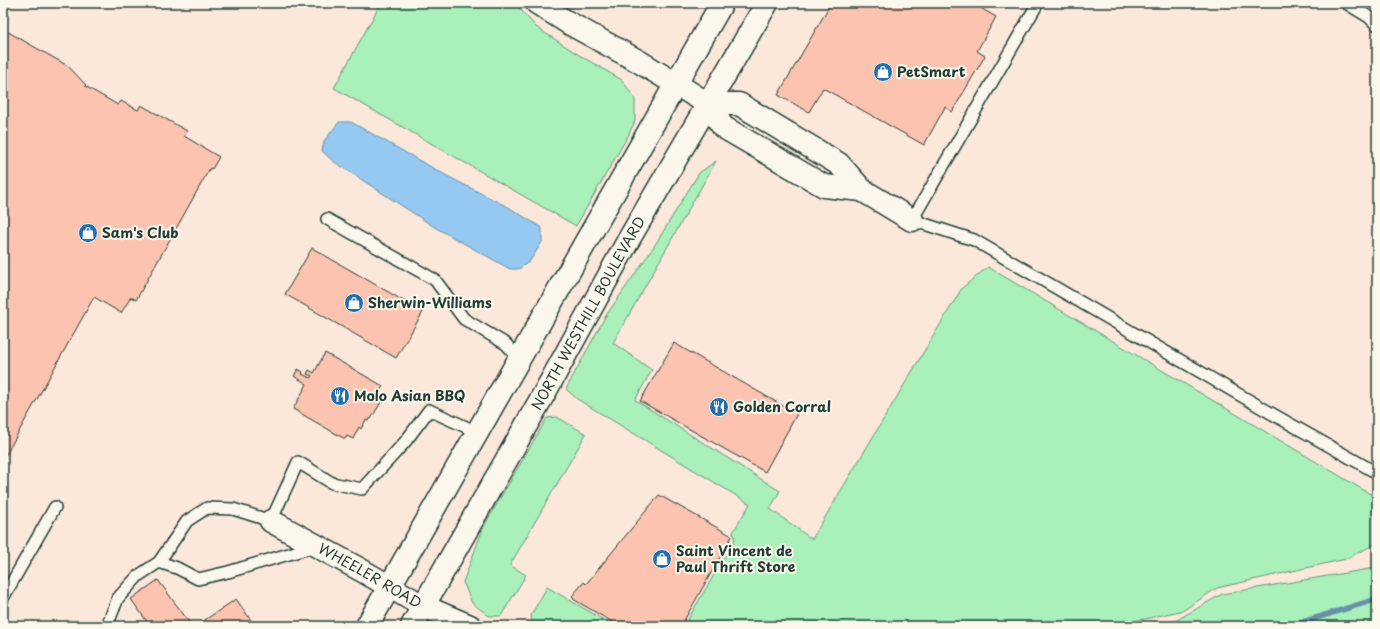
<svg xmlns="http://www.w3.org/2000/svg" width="1380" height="629" font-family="'Playpen Sans',sans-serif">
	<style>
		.built { fill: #fbe8da }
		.green { fill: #aaf0bb; stroke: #649678 }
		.water { fill: #95c9f2; stroke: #6691a6 }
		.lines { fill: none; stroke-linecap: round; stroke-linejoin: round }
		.stream { stroke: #6691a6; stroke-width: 6 }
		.building { fill: #fcc4b0; stroke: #1f3d34 }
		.lane-casing { stroke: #1f3d34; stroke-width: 14 }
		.street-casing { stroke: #1f3d34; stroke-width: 25 }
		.secondary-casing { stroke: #1f3d34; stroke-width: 25 }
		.lane { stroke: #fbf7ec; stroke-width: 11 }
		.street { stroke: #fbf7ec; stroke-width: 22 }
		.secondary { stroke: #fbf7ec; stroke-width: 22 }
		.labels { text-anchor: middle; stroke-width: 4; stroke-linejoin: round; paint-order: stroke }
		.poi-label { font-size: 14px; font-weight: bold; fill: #1f3d34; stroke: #fbf7ec; text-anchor: start }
		.street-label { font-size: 14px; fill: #1f3d34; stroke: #fbf7ec }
	</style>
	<rect width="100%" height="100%" fill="#fbf7ec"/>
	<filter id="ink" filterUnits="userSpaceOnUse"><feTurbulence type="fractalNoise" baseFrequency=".025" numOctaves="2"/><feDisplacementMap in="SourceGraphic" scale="8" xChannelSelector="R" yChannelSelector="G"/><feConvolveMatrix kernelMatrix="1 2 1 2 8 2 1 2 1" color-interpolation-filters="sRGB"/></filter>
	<g filter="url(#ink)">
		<path class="built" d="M3 3H1377V626H3Z"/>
		<path class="green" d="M381 3H515L536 27 579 55 622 80 635 99V121L628 136 576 226 334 88Z
			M716 161 613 343 652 370 635 400 780 491 770 509 812 539 962 288 988 267 1377 498V543L1346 559 1217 588 1184 610 1114 626H684L735 539 733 532 750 504 577 399 566 389 605 317 653 248 699 173Z
			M557 417 586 434 510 565 526 575 501 616H489L472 603 463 582 484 526 547 418Z
			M1377 566V626H1152L1177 620 1222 594 1369 569Z
			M547 587 614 626H533L531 615Z"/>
		<path class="water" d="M339 122H351L449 177 510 208 542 228V242L530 261 519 269H510L436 228 333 161 322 151 324 141Z"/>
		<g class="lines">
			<path class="stream" d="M1290 626 1377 599"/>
		</g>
		<path class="building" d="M831 3H972L996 17 977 51 985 56 952 112 945 107 924 145 823 88 809 112 778 95Z
			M3 29 68 66 86 85 85 86 118 105 121 101 138 110 141 105 187 131 184 136 219 157 212 169 210 168 136 300 131 297 121 313 94 297 3 460Z
			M312 248 423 312 396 358 285 294Z
			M674 343 797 414 765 472 640 401Z
			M325 353 383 386 378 395 380 397 379 400 381 402 371 419H369L368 421 366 420 361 429 359 427 353 439 347 436 345 439 293 409 307 384 294 376 298 369 303 372 302 374 310 378 312 376 307 374 309 370 314 373Z
			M659 495 732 536 681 626H619L573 599 574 598 572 596 584 582 586 584Z
			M158 580 192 626H150L131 599Z
			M236 599 255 626H196Z"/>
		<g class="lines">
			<defs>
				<path id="lane" d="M1038 3 912 220 974 240 1269 412 1377 473
					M1346 3 1369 17 1377 25
					M327 219 435 280 464 319 506 344 519 359
					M159 562 187 521 207 508 233 509 271 521 298 462 332 483 362 489 405 442 429 410 477 432
					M3 598 55 507
					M107 626 118 598 138 576 159 562 177 568 198 579 228 572 316 546"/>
				<g id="street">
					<path d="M537 3 567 22 638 61 676 84 708 104 723 127 824 186 862 190"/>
					<path d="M708 104H739L839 164 862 190 912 220"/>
					<path id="s1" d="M271 521 361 570 423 606 470 626"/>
				</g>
				<g id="secondary">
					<path d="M367 626 722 3"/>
					<path id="s2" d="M412 626 545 392 629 239 767 3"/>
				</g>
			</defs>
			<use href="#lane" class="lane-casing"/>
			<use href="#street" class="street-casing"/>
			<use href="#secondary" class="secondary-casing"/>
			<use href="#lane" class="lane"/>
			<use href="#street" class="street"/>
			<use href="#secondary" class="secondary"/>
		</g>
	</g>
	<defs>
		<symbol id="shop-disc" viewBox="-11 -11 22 22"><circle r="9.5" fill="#1f6fb2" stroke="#fbf7ec"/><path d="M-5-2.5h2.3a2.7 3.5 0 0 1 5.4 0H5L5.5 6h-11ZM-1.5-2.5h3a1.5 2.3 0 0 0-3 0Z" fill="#fff"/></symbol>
		<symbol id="restaurant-disc" viewBox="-11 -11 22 22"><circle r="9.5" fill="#1f6fb2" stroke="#fbf7ec"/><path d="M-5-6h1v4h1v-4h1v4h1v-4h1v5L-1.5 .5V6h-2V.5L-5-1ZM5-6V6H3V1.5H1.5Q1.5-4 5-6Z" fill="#fff"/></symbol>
	</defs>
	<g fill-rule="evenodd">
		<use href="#shop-disc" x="872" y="61" width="22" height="22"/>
		<use href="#shop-disc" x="77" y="222" width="22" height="22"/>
		<use href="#shop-disc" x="343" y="292" width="22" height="22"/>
		<use href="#restaurant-disc" x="329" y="385" width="22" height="22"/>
		<use href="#restaurant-disc" x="708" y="396" width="22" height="22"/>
		<use href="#shop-disc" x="651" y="548" width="22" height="22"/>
	</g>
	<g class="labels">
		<g class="poi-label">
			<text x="897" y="77">PetSmart</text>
			<text x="102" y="238">Sam's Club</text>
			<text x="368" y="308">Sherwin-Williams</text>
			<text x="354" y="401">Molo Asian BBQ</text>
			<text x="733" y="412">Golden Corral</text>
			<text x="676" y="556">Saint Vincent de<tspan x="676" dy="16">Paul Thrift Store</tspan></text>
		</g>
		<g class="street-label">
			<text dy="5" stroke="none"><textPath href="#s2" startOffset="359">NORTH WESTHILL BOULEVARD</textPath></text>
			<text dy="5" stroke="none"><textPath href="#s1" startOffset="113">WHEELER ROAD</textPath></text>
		</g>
	</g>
	<rect width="1380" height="629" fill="none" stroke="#fbf7ec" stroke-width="16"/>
	<rect x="8" y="8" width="1364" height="613" fill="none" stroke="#1f3d34" stroke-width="1.5" filter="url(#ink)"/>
</svg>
